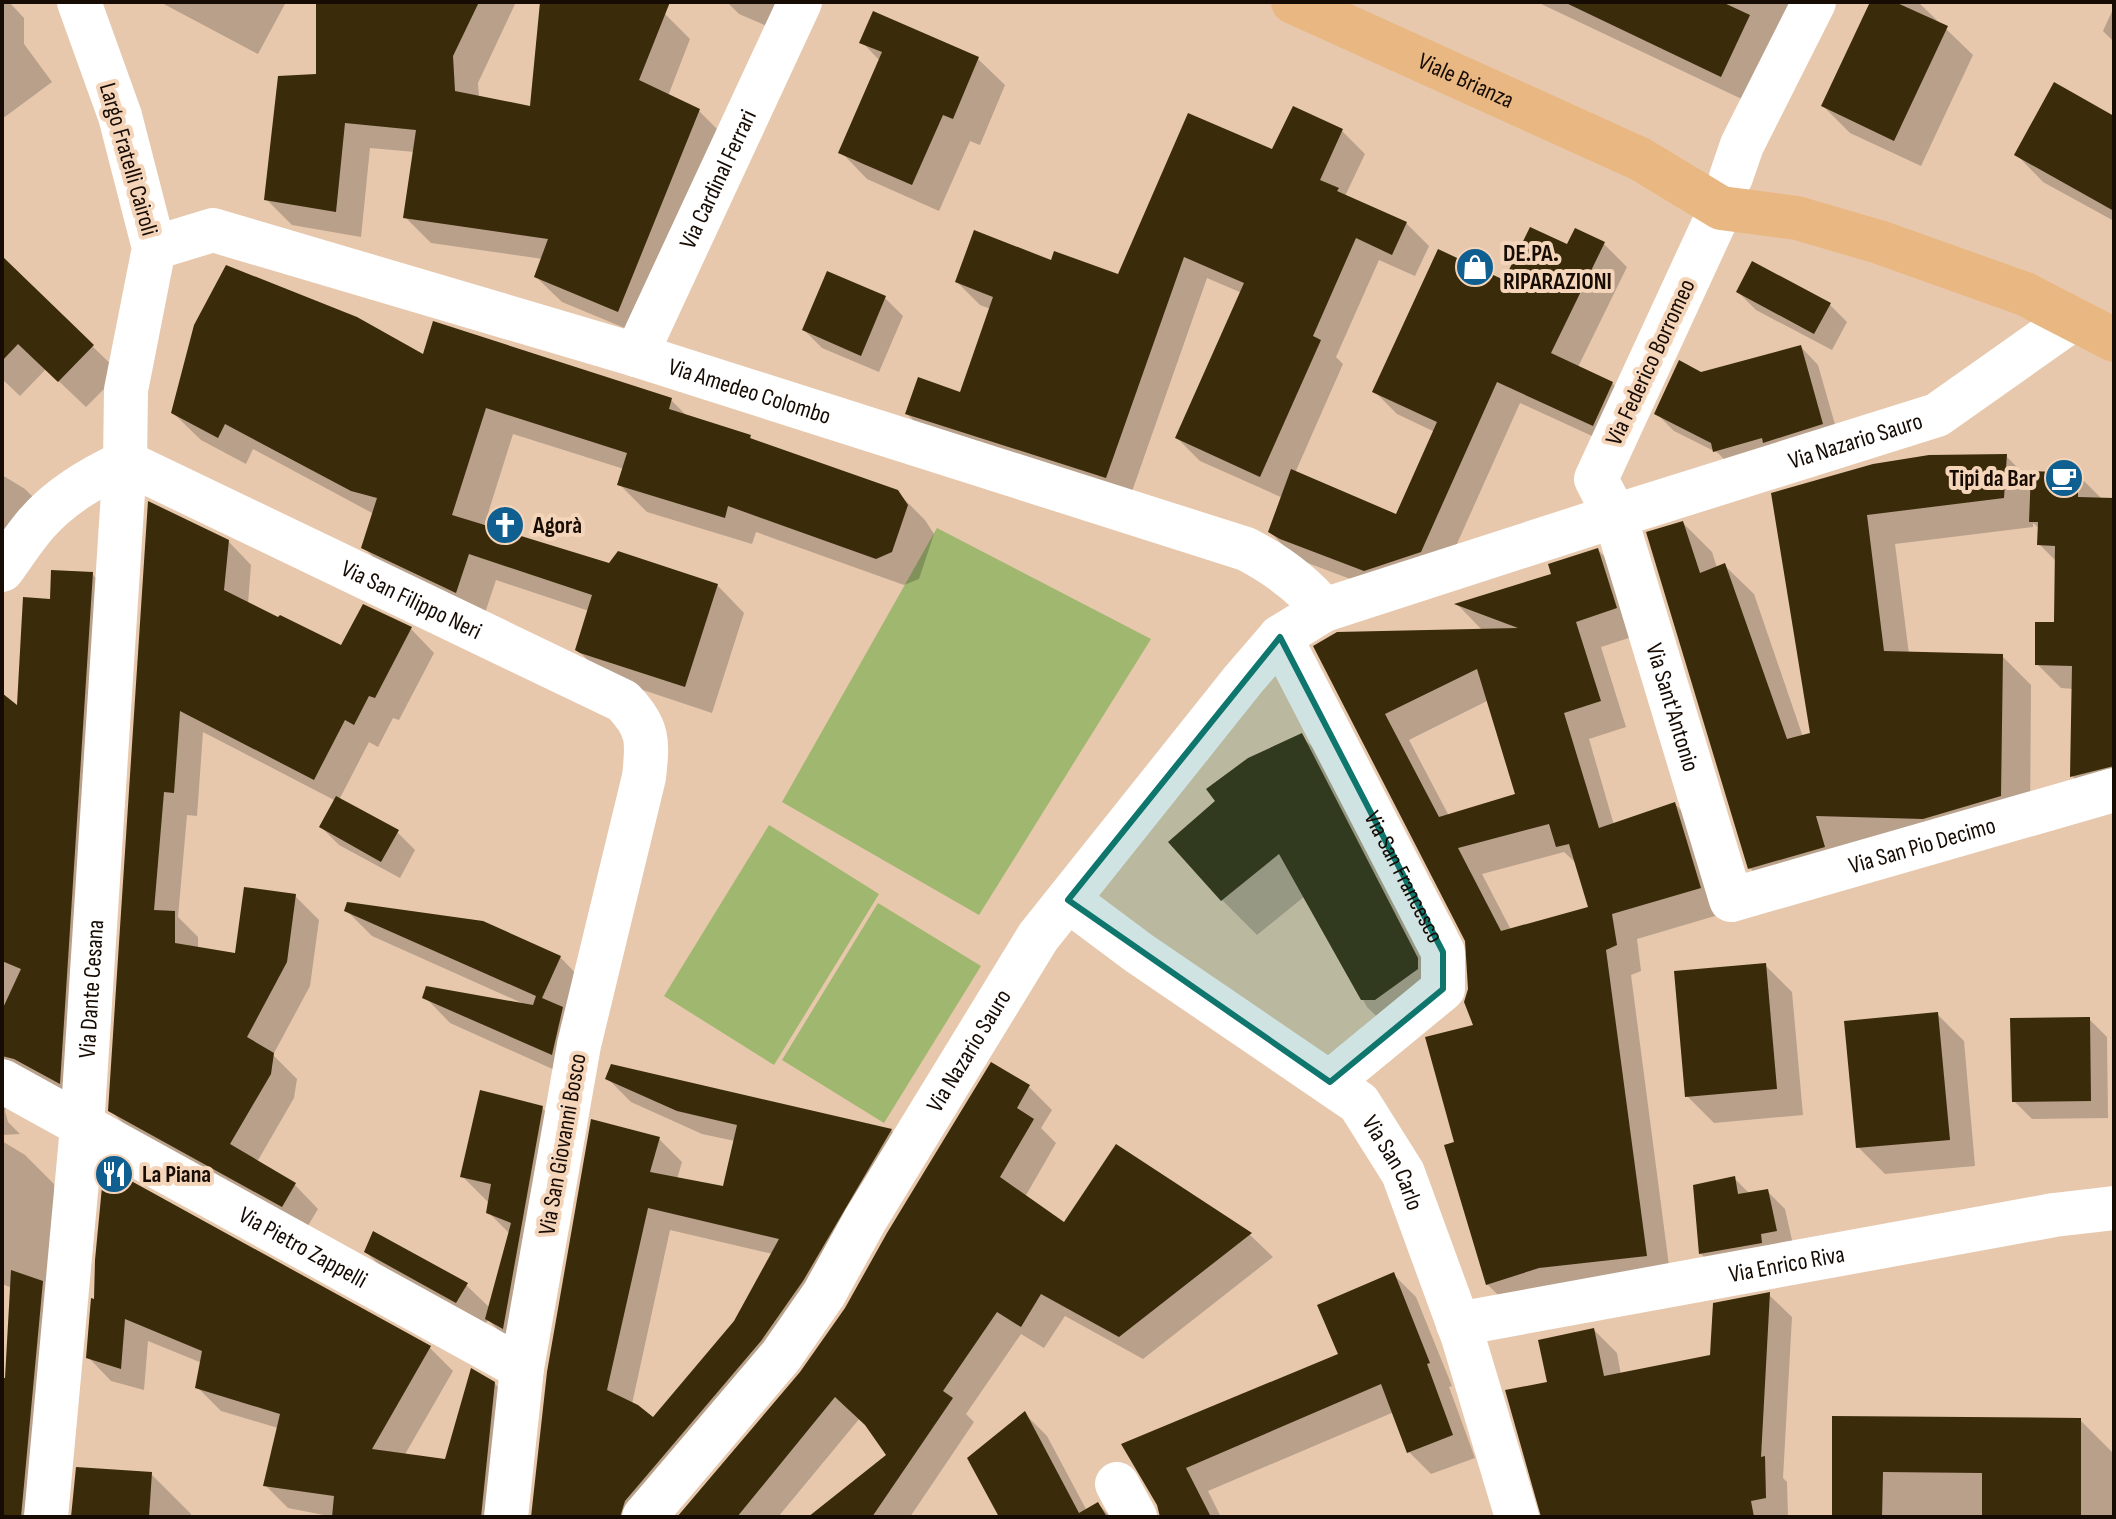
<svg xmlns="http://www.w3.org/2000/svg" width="2116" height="1519" font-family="'Sofia Sans Condensed',sans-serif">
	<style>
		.green { fill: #a0b770 }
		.shadow { fill: #0003; fill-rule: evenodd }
		.building { fill: #3a2b0b; fill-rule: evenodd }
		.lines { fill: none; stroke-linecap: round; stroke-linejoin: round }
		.minor { stroke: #fff; stroke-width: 44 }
		.major { stroke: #e9b882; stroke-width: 44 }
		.marked { fill: #0f766e; fill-opacity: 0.2; stroke: #0f766e; stroke-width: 6; stroke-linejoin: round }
		.labels { text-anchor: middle; stroke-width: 8; stroke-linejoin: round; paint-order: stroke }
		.street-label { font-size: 24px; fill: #170c04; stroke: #f5d5b9 }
		.poi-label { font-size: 24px; font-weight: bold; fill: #170c04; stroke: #f5d5b9; text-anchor: start }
	</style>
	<rect width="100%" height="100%" fill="#e7c8ad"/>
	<path class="green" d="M937 528 1151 639 979 915 782 802Z
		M769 825 879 894 774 1065 664 996Z
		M878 903 981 966 884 1123 782 1060Z"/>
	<path class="shadow" d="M2 2H9L24 18V44L52 82 2 119Z
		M160 2H286L258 54Z
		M322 2H516L478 83 479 98 532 108 542 2H666L665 14 690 39 668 96 698 110 724 136 644 336 562 302 536 277 543 259 431 243 405 217 415 152 370 148 361 237 292 225 267 200 318 76Z
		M727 2H806L790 36 739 14Z
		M1537 2H1795L1748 102Z
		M1872 2H1918L1973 55 1921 166 1850 133 1823 106Z
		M2114 7V42L2103 31Z
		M862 42 978 59 1005 85 980 145 970 141 939 211 867 179 841 152 880 61Z
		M2114 118V221L2043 182 2017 155Z
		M1342 131 1365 154 1345 196 1406 223 1429 246 1415 276 1379 260 1336 357 1343 364 1295 473 1397 516 1435 432 1397 414 1374 391 1505 282 1568 247 1576 230 1604 244 1627 267 1578 367 1612 383 1635 406 1616 447 1520 403 1443 575 1388 593 1305 562 1293 555 1270 532 1283 498 1200 461 1177 438 1242 293 1207 278 1129 500 930 437 907 414 962 394 991 309 980 305 957 282 1053 262 1119 276 1273 152Z
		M2 259 120 373 86 407 46 369 20 396 2 379Z
		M1738 292 1829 304 1847 322 1832 350 1756 310Z
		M885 298 903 316 879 372 822 348 804 330Z
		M1801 347 1818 365 1840 442 1733 469 1718 453 1674 431 1656 413Z
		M424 356 671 400 689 418 750 437 754 442 897 492 925 520 934 534 919 579 904 585 756 532 752 544 647 512 619 484 624 469 513 434 484 526 610 566 717 585 744 613 712 713 604 677 577 649 589 611 496 580 483 619 391 574 363 547 374 514 253 449 246 464 201 440 173 413Z
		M2006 456 2033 483 2078 475 2102 499 2114 500V795L2096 800 2072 776 2074 689 2061 688 2037 664 2056 625 2057 562 2039 544 2040 529 2033 523V527L1895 544 1909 654 2002 656 2031 685 2030 825 1953 847 1843 845 1853 876 1779 897 1750 868 1683 523 1712 552 1717 568 1724 565 1754 594 1803 737 1812 735 1773 495Z
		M2 475 25 489 43 507 2 570Z
		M150 504 228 541 251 565 248 604 342 648 411 629 434 653 399 720 393 718 378 747 369 742 339 800 397 832 415 850 400 878 339 845 321 827 336 801 203 732 197 816 187 815 178 917 198 937V949L236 955 295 896 319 920 310 986 273 1055 297 1079 294 1098 257 1162 295 1185 318 1209 306 1229 134 1134 110 1110Z
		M1598 550 1623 575 1641 634 1601 647 1626 727 1589 739 1614 825 1675 804 1700 830 1725 913 1637 939 1641 971 1631 975 1671 1281 1513 1310 1487 1284 1456 1143 1475 1026 1467 940 1316 647 1483 631 1458 605 1554 575ZM1489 700 1518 795 1449 816 1409 740ZM1564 852 1578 865 1590 909 1511 930 1482 874Z
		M92 574 121 603 88 1111 9 1097 5 1111 8 1122 20 1134 2 1135V696L19 709 51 601Z
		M1301 736 1336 770 1452 995 1402 1041 1367 1007 1305 896 1257 935 1222 900Z
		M346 910 560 957 585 983 577 1080 450 1023 425 997 524 1004 372 936Z
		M1765 965 1792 992 1803 1115 1714 1123 1687 1096Z
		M1937 1014 1964 1041 1975 1166 1885 1174 1858 1147Z
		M2089 1019 2107 1037 2108 1118 2032 1119 2014 1101Z
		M608 1079 891 1130 913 1153 654 1517H533L659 1139 682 1162 677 1179 725 1188 735 1141 702 1134 631 1102ZM670 1230 773 1254 735 1322 653 1420 632 1404Z
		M1029 1087 1052 1110 1041 1128 1056 1143 1025 1197 1065 1225 1117 1146 1250 1235 1273 1257 1143 1359 1065 1316 1044 1348 1021 1334 966 1414 974 1422 910 1517H811L889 1455 860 1418 778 1517H679L803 1372Z
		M542 1108 569 1135 514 1345 488 1320 483 1328 393 1279 366 1252 466 1285 490 1308 510 1234 488 1212 490 1204 462 1176Z
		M2 1141 25 1155 54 1184 64 1517H2V1380L7 1381 12 1288 2 1284Z
		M105 1169 430 1348 453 1371 404 1456 447 1461 494 1383 518 1407 506 1517H334L288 1508 265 1485 278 1428 221 1411 198 1388 202 1363 148 1341 144 1390 111 1381 88 1357 96 1302Z
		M1734 1178 1750 1194 1767 1191 1785 1209 1794 1249 1719 1271 1701 1254Z
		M1393 1274 1416 1297 1452 1386 1449 1387 1475 1458 1431 1474 1408 1451 1394 1412 1208 1491 1221 1517H1162L1159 1505 1124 1445 1341 1355Z
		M1769 1295 1792 1317 1783 1478 1787 1482 1788 1517H1543L1549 1384 1594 1330 1617 1353 1621 1375 1712 1356Z
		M1025 1414 1047 1436 1087 1511 1098 1504 1111 1517H1001Z
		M1834 1418 2080 1420 2114 1454V1517H1834Z
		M151 1474 191 1514V1517H73Z"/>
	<path class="building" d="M316 2H479L453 56 455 91 530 106 540 2H670L639 80 700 109 618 312 534 277 548 239 403 218 416 130 345 123 336 212 264 200 278 76 316 74Z
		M1564 2H1722L1750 15 1721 77Z
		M1870 2H1895L1948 26 1894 141 1821 106Z
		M873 11 979 57 953 119 943 115 912 185 838 153 882 52 859 43Z
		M2054 82 2114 116V211L2014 155Z
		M1293 106 1343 129 1320 180 1339 188 1337 191 1407 222 1392 255 1356 238 1313 336 1321 340 1260 477 1175 438 1244 283 1184 257 1106 478 905 414 918 377 960 392 993 297 955 282 974 230 1051 260 1054 251 1118 274 1188 113 1272 149Z
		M1530 227 1567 244 1575 228 1605 242 1551 353 1613 382 1593 426 1497 382 1421 552 1364 571 1280 539 1268 532 1291 469 1396 514 1437 422 1372 392 1438 249 1504 280Z
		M2 256 94 345 58 382 18 344 2 361Z
		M1752 261 1831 303 1814 334 1736 292Z
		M226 265 357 317 423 354 433 321 672 398 669 409 751 435 750 438 898 490 908 505 892 552 876 559 728 506 725 518 617 485 627 453 486 408 452 515 609 563 618 551 718 584 685 687 580 653 575 650 592 595 469 554 456 593 361 548 377 498 351 491 225 424 218 438 171 413 194 325Z
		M827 271 886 296 861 356 802 330Z
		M1801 345 1823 424 1763 443 1762 438 1713 452 1711 443 1654 414 1679 360 1701 372Z
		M2007 454 2004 498 1867 515 1884 651 2003 654 2001 796 1923 819 1816 816 1825 847 1748 869 1646 532 1683 521 1700 573 1725 563 1787 739 1810 733 1771 493 1873 464 1929 455Z
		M2031 471 2078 473V497L2114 498V766L2070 777 2072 666 2035 665V622H2054L2055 546 2037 545 2038 522H2029Z
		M148 501 229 540 224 590 278 617 280 615 341 645 363 604 412 627 375 698 369 696 354 725 345 720 314 780 180 711 174 793 164 792 154 910 175 911V943L235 953 244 887 296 894 287 962 247 1037 274 1053 271 1074 230 1144 296 1183 282 1207 108 1111Z
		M1598 548 1617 608 1576 622 1601 701 1564 713 1599 828 1675 802 1701 888 1612 914 1617 945 1606 950 1647 1256 1539 1268 1486 1285 1444 1145 1454 1142 1425 1037 1473 1025 1464 1002 1468 989 1465 941 1313 646 1337 632 1518 628 1454 604 1551 574 1548 564ZM1477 669 1515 794 1439 817 1385 714ZM1549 824 1556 847 1569 844 1588 907 1501 931 1458 848Z
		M51 570 93 572 60 1084 14 1059 2 1056V1010L21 969 2 961V693L17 705 23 597 50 599Z
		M1302 733 1418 958V969L1375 1000H1361L1279 854 1221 901 1168 842 1215 801 1206 789 1248 758Z
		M336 796 399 830 381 862 319 827Z
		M347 902 483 921 561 956 542 998 563 1007 552 1055 422 998 426 986 533 1005 536 996 344 911Z
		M1766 963 1777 1089 1685 1097 1674 971Z
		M1938 1012 1950 1140 1856 1148 1844 1021Z
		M2090 1017 2091 1101 2012 1102 2010 1018Z
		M991 1062 1030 1085 1017 1108 1034 1119 1000 1177 1064 1222 1116 1144 1252 1233 1119 1337 1041 1294 1021 1327 997 1312 943 1391 953 1398 872 1517H808L886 1455 865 1425 835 1397 737 1517H677L800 1372 845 1308 887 1233Z
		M611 1064 892 1129 803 1281 761 1341 625 1501 620 1517H531L547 1372 591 1119 660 1137 650 1172 723 1186 737 1125 677 1111 605 1079ZM648 1208 779 1239 734 1321 653 1417 638 1405 607 1390Z
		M480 1090 543 1106 503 1329 485 1319 511 1223 486 1213 491 1184 460 1177Z
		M104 1166 431 1346 372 1449 445 1459 471 1368 495 1382 481 1517H332L334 1496 263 1486 280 1414 195 1388 202 1351 125 1319 121 1369 86 1358 91 1298 94 1299 95 1260Z
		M1735 1176 1738 1194 1768 1189 1777 1231 1761 1234 1762 1243 1699 1254 1693 1185Z
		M373 1231 468 1283 456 1303 364 1252Z
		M11 1270 43 1281 21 1517H2V1378H5Z
		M1394 1272 1430 1363 1427 1364 1453 1435 1407 1453 1381 1384 1186 1468 1211 1517H1160L1157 1505 1121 1444 1338 1354 1317 1305Z
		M1770 1292 1761 1457 1765 1456 1766 1498 1751 1501 1754 1517H1541L1505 1390 1547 1382 1538 1340 1594 1328 1604 1376 1710 1355 1713 1303Z
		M1025 1411 1079 1513 1098 1502 1107 1517H999L967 1458Z
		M1832 1416 2081 1418V1517H1982V1473L1883 1472 1882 1517H1832Z
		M76 1467 152 1472 149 1517H71Z"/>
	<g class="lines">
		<g class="minor">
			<path d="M1731 177 1742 145 1814 2"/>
			<path id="s1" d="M1721 208 1596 479 1615 516 1731 900 2114 790"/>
			<path id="s2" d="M154 248 213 230 636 355 1246 549C1277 565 1302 583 1324 610"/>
			<path id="s3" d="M636 355 800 2"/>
			<path id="s4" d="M125 462 623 701C649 728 648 741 644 777L579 1045 522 1368 506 1517"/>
			<path d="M2 570C13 555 24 538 36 524 60 496 92 478 125 462"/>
			<path id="s5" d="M1280 637 1443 952V989L1330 1082"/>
			<path id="s6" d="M1068 900 1139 953 1359 1103 1403 1173 1463 1337 1517 1517"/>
			<path id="s7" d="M2 1081 522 1368"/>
			<path id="s8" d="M1458 1324 2054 1215 2114 1208"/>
			<path d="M1117 1484 1135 1517"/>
			<path id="s9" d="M46 1517 82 1127 125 462 126 390 154 248 120 116 79 2"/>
			<path id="s10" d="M644 1517 781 1356 824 1294 865 1220 1038 937 1243 680 1280 637 1324 610 1615 516 1937 415 2073 319"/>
		</g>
		<path class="major" id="s11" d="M1293 2 1640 159 1721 208 1797 218 1879 242 2025 294 2114 340"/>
	</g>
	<path class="marked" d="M1280 637 1443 952V989L1330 1082 1068 900Z"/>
	<defs>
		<symbol id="shop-disc" viewBox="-11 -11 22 22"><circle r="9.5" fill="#0f5f91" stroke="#f5d5b9"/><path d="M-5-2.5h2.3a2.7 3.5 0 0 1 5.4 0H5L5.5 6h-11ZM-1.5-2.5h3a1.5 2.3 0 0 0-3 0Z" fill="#fff"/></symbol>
		<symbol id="cafe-disc" viewBox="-11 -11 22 22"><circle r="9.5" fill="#0f5f91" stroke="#f5d5b9"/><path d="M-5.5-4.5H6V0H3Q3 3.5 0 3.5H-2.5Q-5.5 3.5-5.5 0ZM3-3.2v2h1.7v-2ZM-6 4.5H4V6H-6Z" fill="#fff"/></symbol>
		<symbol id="church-disc" viewBox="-11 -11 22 22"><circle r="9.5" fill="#0f5f91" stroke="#f5d5b9"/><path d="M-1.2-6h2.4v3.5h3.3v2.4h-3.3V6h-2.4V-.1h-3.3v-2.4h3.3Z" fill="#fff"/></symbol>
		<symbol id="restaurant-disc" viewBox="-11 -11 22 22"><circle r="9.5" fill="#0f5f91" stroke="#f5d5b9"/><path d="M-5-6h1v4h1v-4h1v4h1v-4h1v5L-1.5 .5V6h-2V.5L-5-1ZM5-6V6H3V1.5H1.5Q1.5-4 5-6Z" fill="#fff"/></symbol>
	</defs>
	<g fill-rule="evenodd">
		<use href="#shop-disc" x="1453" y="245" width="44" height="44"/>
		<use href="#cafe-disc" x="2042" y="456" width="44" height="44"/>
		<use href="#church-disc" x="483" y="503" width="44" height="44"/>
		<use href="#restaurant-disc" x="92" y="1152" width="44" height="44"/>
	</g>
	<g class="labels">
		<g class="street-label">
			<text dy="8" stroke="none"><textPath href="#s11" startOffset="190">Viale Brianza</textPath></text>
			<text transform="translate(129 159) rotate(74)" y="8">Largo Fratelli Cairoli</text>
			<text dy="8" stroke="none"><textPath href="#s3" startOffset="194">Via Cardinal Ferrari</textPath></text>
			<text transform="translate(1650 362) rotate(-65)" y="8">Via Federico Borromeo</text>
			<text dy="8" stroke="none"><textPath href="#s2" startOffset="622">Via Amedeo Colombo</textPath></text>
			<text dy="8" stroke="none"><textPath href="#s10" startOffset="1698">Via Nazario Sauro</textPath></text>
			<text dy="8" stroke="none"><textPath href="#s4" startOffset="318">Via San Filippo Neri</textPath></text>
			<text dy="8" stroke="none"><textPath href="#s1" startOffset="540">Via Sant'Antonio</textPath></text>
			<text dy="8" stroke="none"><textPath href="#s1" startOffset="940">Via San Pio Decimo</textPath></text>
			<text dy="8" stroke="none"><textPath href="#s5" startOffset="270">Via San Francesco</textPath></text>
			<text dy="8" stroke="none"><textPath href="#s9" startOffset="530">Via Dante Cesana</textPath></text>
			<text dy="8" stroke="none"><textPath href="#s10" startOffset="570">Via Nazario Sauro</textPath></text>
			<text transform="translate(562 1144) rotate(-80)" y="8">Via San Giovanni Bosco</text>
			<text dy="8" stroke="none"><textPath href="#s6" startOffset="424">Via San Carlo</textPath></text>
			<text dy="8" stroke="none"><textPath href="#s7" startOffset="344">Via Pietro Zappelli</textPath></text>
			<text dy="8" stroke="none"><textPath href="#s8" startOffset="334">Via Enrico Riva</textPath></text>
		</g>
		<g class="poi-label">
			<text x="1503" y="261">DE.PA.<tspan x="1503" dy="28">RIPARAZIONI</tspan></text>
			<text x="2036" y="486" text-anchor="end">Tipi da Bar</text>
			<text x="533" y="533">Agorà</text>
			<text x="142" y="1182">La Piana</text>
		</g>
	</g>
	<rect width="2116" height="1519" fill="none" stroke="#170c04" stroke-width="8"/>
</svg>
